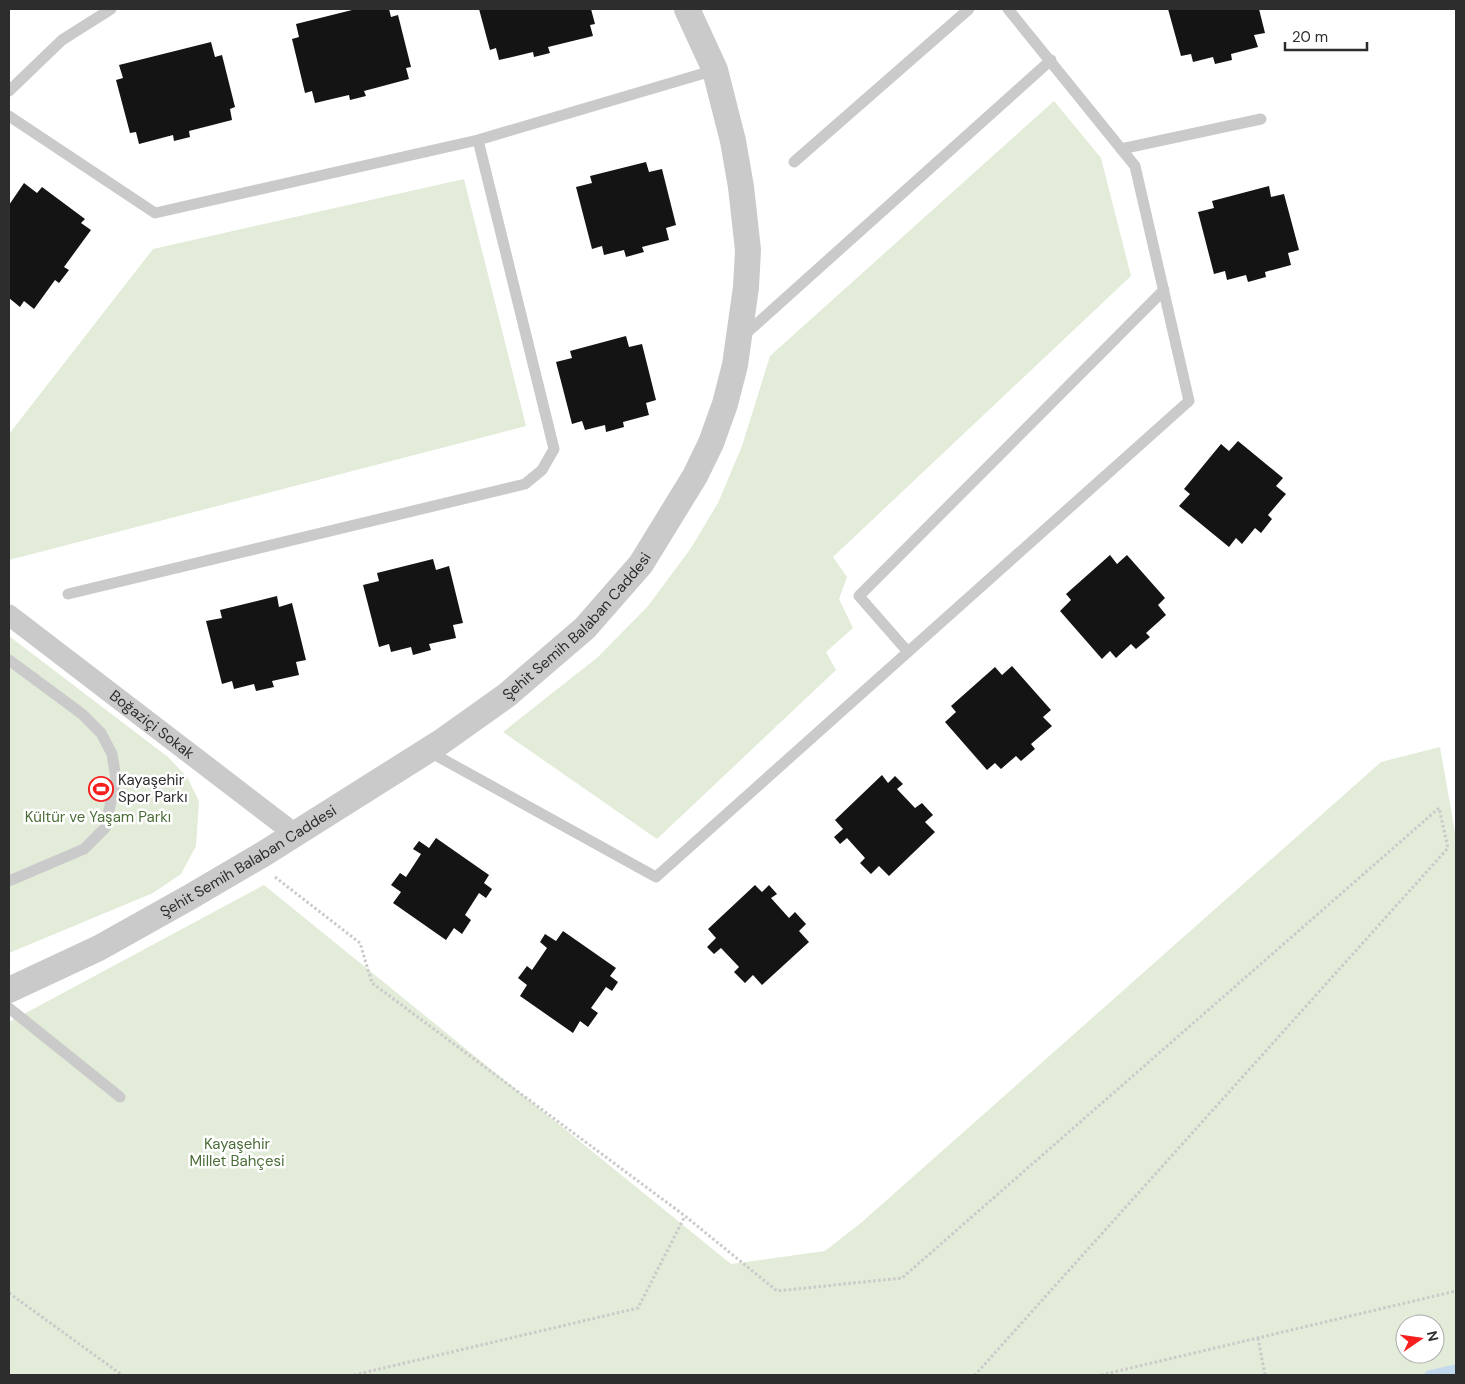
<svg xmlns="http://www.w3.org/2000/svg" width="1465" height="1384" font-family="'DM Sans',sans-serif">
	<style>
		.green { fill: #e2ecd9; fill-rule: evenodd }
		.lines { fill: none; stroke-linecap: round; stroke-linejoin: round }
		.stream { stroke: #c3daee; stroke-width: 9 }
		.building { fill: #141414 }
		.path { stroke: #cacaca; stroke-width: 3; stroke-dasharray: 2.5 2.5; stroke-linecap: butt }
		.service { stroke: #cacaca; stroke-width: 11 }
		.minor { stroke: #cacaca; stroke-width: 21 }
		.tertiary { stroke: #cacaca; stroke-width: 26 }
		.labels { text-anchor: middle; stroke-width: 5; stroke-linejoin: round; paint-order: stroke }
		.street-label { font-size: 15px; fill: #2d2d2d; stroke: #fff }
		.poi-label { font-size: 15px; fill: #2d2d2d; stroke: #fff; text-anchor: start }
		.park-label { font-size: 15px; fill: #4b6d37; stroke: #fff }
	</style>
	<rect width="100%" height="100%" fill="#fff"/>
	<path class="green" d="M1054 101 1101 158 1131 276 833 557 847 577 839 599 853 628 826 652 836 670 657 839 503 732 598 657 648 606 691 548 718 503 742 446 770 356Z
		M464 179 526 426 9 560V434L153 249Z
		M9 636 168 757 187 777 199 801 196 846 181 874 153 893 9 953Z
		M1440 747 1456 838V1375H9V1022L264 885 731 1264 825 1251 862 1222 1381 762ZM1405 1324H1435V1354H1405Z"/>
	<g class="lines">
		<path class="stream" d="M1429 1375 1456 1369"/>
	</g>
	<path class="building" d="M356 9H389L391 17 398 15 411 67 406 68 409 79 364 91 366 96 350 100 349 95 315 103 312 91 305 93 292 39 299 37 296 24Z
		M479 9H591L595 24 590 25 593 36 548 47 550 53 534 57 533 52 499 60 496 48 490 50Z
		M1168 9H1259L1265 33 1254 35 1258 47 1231 54 1232 60 1215 64 1213 57 1193 62 1191 54 1181 56Z
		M211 42 215 57 222 55 235 107 230 109 232 120 189 131 190 137 174 141 173 135 139 144 136 132 130 133 116 80 123 78 119 65Z
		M646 162 649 172 662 169 676 225 666 228 669 240 642 247 644 252 626 257 624 250 604 255 602 246 592 249 576 187 592 183 590 176Z
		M24 183 37 193 42 187 85 219 81 223 91 230 64 267 69 270 59 283 55 280 34 309 24 301 20 307 9 298V205Z
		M1269 186 1271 197 1284 194 1299 250 1288 253 1291 265 1265 272 1266 277 1248 282 1246 275 1227 280 1225 271 1214 274 1198 212 1214 208 1212 201Z
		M626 336 629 347 642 344 656 400 646 403 649 415 623 422 624 427 606 432 605 425 585 430 582 421 572 424 556 362 572 358 570 351Z
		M1238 441 1283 478 1276 486 1286 494 1268 515 1272 519 1261 533 1255 528 1242 544 1236 538 1229 547 1179 506 1190 494 1184 489 1221 444 1229 451Z
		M1110 555 1117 564 1127 555 1165 598 1158 605 1166 615 1146 633 1150 637 1136 649 1131 644 1116 658 1110 651 1102 659 1060 611 1071 600 1066 594Z
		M433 559 436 570 449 566 463 623 453 625 456 638 429 644 431 650 413 655 411 647 391 652 389 644 379 647 363 585 379 581 377 573Z
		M277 596 279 607 292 603 306 660 296 662 299 675 272 681 274 687 256 691 254 684 234 689 232 681 222 684 206 621 222 618 220 610Z
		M1012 666 1051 710 1043 717 1052 726 1031 744 1035 749 1021 761 1016 756 1001 769 995 763 987 770 945 722 956 712 951 706 995 667 1002 675Z
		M882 775 888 783 895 776 903 784 897 789 915 808 922 803 933 815 925 822 935 832 889 876 879 866 871 874 860 863 865 858 847 838 840 844 834 837 843 829 835 820Z
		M436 838 489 875 484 883 492 889 486 898 479 893 465 915 471 920 462 934 454 928 446 940 393 903 401 892 391 885 400 873 406 877 421 854 413 849 419 841 429 848Z
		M755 885 762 892 769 885 777 894 771 898 789 918 795 912 806 924 799 931 809 942 762 985 753 975 745 983 734 972 739 967 721 948 714 954 707 947 716 938 708 929Z
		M563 931 616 968 610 976 618 982 612 991 606 987 591 1008 598 1013 588 1027 580 1021 573 1033 520 996 527 985 518 978 527 966 532 970 547 948 540 942 545 934 556 941Z"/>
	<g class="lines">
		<path class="path" d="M275 877 360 943 372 983 685 1216 777 1291 902 1278 1439 808 1448 848 975 1375
			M9 1293 122 1375
			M1258 1338 1265 1375
			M354 1375 638 1308 685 1216
			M1101 1375 1456 1291"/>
		<path class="service" d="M9 91 62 40 111 9
			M9 116 155 213 478 140 715 70
			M1121 149 1261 119
			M794 162 969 9
			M742 337 1051 60
			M68 594 525 484 542 470 554 449 478 140
			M908 652 859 596 1164 290
			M9 660 82 714 101 733 112 754 116 779 105 828 84 849 9 881
			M428 751 656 877 1189 401 1135 166 1008 9
			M9 1008 120 1097"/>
		<path class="minor" id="s1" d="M9 615 295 834"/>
		<path class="tertiary" id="s2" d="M9 990 99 948 190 897 265 853 441 742 507 695 585 628 641 564 695 476 711 443 725 404 735 365 746 287 748 250 741 187 733 141 715 70 687 9"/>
	</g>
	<defs>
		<symbol id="stadium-ring" viewBox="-11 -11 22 22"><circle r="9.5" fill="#fff" stroke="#f5201e" stroke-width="1.5"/><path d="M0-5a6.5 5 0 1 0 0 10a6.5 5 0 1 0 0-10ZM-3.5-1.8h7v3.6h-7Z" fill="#f5201e"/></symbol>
	</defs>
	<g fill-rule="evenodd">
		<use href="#stadium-ring" x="87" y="775" width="28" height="28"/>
	</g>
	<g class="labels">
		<g class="street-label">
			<text dy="5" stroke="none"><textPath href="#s2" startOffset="678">Şehit Semih Balaban Caddesi</textPath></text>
			<text dy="5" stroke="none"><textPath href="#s1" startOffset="180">Boğaziçi Sokak</textPath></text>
			<text dy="5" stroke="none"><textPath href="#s2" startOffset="272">Şehit Semih Balaban Caddesi</textPath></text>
		</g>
		<g class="poi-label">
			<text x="118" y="785">Kayaşehir<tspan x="118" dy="17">Spor Parkı</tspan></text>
		</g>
		<g class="park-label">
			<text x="98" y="822">Kültür ve Yaşam Parkı</text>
			<text x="237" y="1149">Kayaşehir<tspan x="237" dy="17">Millet Bahçesi</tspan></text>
		</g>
	</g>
	<rect width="1465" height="1384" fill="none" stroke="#2d2d2d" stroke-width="20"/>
	<g transform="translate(1420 1339) rotate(77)"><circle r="24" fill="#ffffff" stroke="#ababab"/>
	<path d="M0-4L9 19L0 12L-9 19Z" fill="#f5201e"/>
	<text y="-8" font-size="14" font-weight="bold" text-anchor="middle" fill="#2d2d2d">N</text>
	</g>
	<path d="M1285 42v8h82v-8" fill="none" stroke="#2d2d2d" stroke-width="2.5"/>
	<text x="1292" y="42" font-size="15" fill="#2d2d2d" stroke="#ffffff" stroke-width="4" paint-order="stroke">20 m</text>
</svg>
